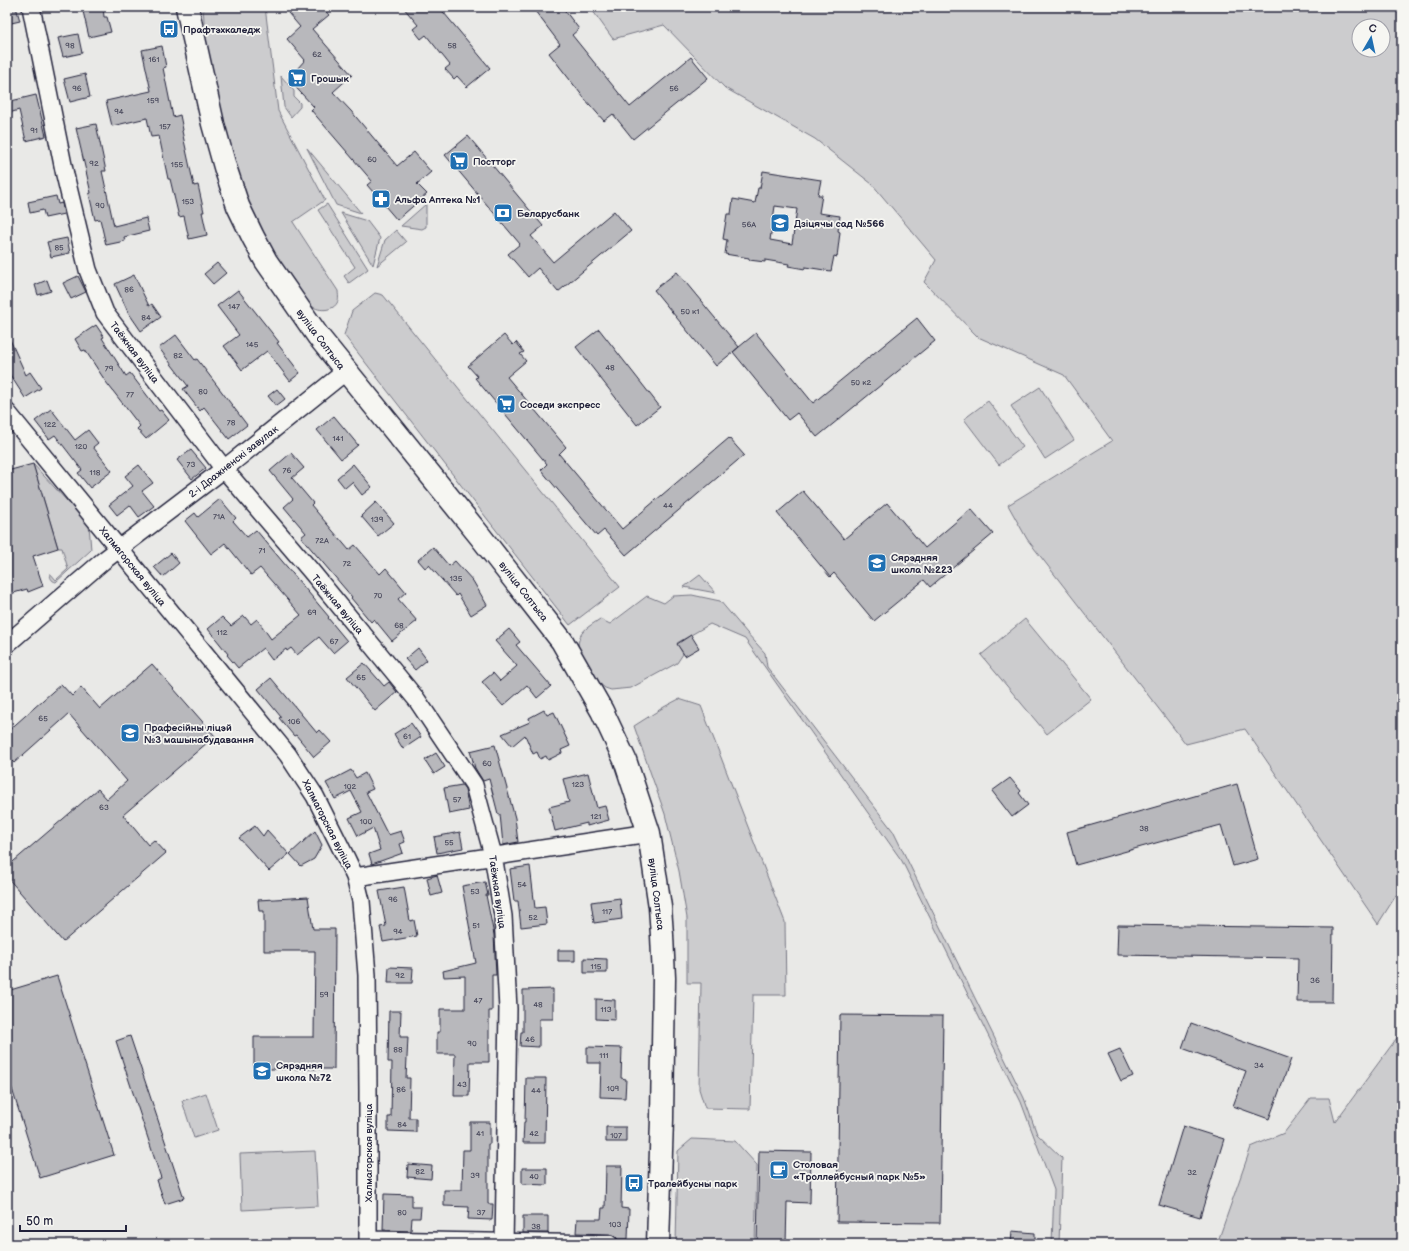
<svg xmlns="http://www.w3.org/2000/svg" width="1409" height="1251" font-family="'Balsamiq Sans',sans-serif">
	<style>
		.green { fill: #ccccce; stroke: #777784; fill-rule: evenodd }
		.building { fill: #b8b8bc; stroke: #22223b; fill-rule: evenodd }
		.lines { fill: none; stroke-linecap: round; stroke-linejoin: round }
		.minor-casing { stroke: #22223b; stroke-width: 20 }
		.major-casing { stroke: #22223b; stroke-width: 25 }
		.minor { stroke: #f6f6f2; stroke-width: 17 }
		.major { stroke: #f6f6f2; stroke-width: 22 }
		.labels { text-anchor: middle; stroke-width: 3.5; stroke-linejoin: round; paint-order: stroke }
		.number-label { font-size: 8px; fill: #48485b }
		.poi-label { font-size: 10px; font-weight: bold; fill: #22223b; stroke: #f6f6f2; text-anchor: start }
		.street-label { font-size: 10px; fill: #22223b; stroke: #f6f6f2 }
	</style>
	<rect width="100%" height="100%" fill="#e9e9e7"/>
	<filter id="ink" filterUnits="userSpaceOnUse"><feTurbulence type="fractalNoise" baseFrequency=".025" numOctaves="2"/><feDisplacementMap in="SourceGraphic" scale="8" xChannelSelector="R" yChannelSelector="G"/><feConvolveMatrix kernelMatrix="1 2 1 2 8 2 1 2 1" color-interpolation-filters="sRGB"/></filter>
	<g filter="url(#ink)">
		<path class="green" d="M203 7H265L278 111 325 200 293 222 338 291C338 294 339 297 338 301 334 312 317 312 309 304L275 258 253 214 235 165 206 48Z
			M590 7H1402V886L1378 924 1245 729 1186 744 1027 539 1008 505 1112 441 1064 375 978 337 924 282 936 260 872 184 815 139 725 88 664 25 613 39ZM1359 26H1383V50H1359Z
			M281 76 294 91V97L300 103V107L291 117 284 107Z
			M307 148 361 213 336 205Z
			M327 204 368 269 349 283 344 276 355 267 318 210Z
			M426 204V227L422 229 401 226Z
			M341 213 367 221 380 238 373 265Z
			M396 230 406 242 377 266 385 240Z
			M375 293 383 295 620 587 570 625 344 335 352 311Z
			M1040 387 1074 440 1045 459 1011 406Z
			M988 401 1023 447 999 465 964 419Z
			M33 464 89 525 91 550 56 582C51 581 50 577 50 573L56 580 68 569 62 548H58Z
			M700 575 716 593 684 587Z
			M692 595 720 601 747 633 765 653 767 667 893 831 1024 1098 1037 1134 1062 1158 1059 1244H1052L1054 1190 1021 1102 902 861 745 639 710 624 677 643 683 654 677 663 631 688 611 690 605 688 600 684 578 648C578 631 587 628 600 619L610 624 647 596 664 603 673 596Z
			M1025 619 1091 699 1047 734 981 655Z
			M679 699 701 706 785 922 786 995H753L750 1109 705 1108 699 1089 701 983H687V918L679 871 665 814 634 726 664 707Z
			M1402 1031V1244H1217L1251 1147 1284 1133 1311 1098H1329L1335 1122Z
			M206 1093 218 1130 194 1138 182 1101Z
			M692 1139 735 1141 757 1165 755 1244H676L678 1151Z
			M315 1151 318 1206 242 1210 240 1154Z"/>
		<path class="building" d="M7 7H16L20 21 7 24Z
			M82 7H103L104 17H107L111 32 89 37Z
			M283 7H322L329 15 312 29 352 75 333 92 351 111 397 166 414 152 431 172 417 184 427 194 397 220 367 185 372 181 311 110 314 107 288 79 305 60 287 39 300 27Z
			M403 7H439L490 68 467 87 457 76 454 79 445 69 450 65 426 35 421 39 413 29 418 25Z
			M532 7H562L579 29 572 35 630 107 691 57 708 78 633 139 613 114 604 121 584 98 549 53 560 44Z
			M78 34 82 53 63 57 58 38Z
			M162 46 166 67 163 68 173 117 180 115 183 130 182 131 194 186 198 185 204 212H202L207 235 189 239 184 216 179 217 170 179H168L159 136 151 137 147 118 112 126 106 101 151 91 142 50Z
			M85 74 90 97 70 102 64 79Z
			M36 95 46 136 26 141 19 110 9 113 7 102Z
			M96 124 106 171H102L114 226 146 218 149 231 124 237 125 241 106 245 100 219 95 220 89 194 91 193 76 128Z
			M468 136 543 226 531 236 553 262 614 211 631 231 558 292 538 268 528 277 508 254 520 244 445 155Z
			M763 171 821 180 818 195H822L819 213 840 216 838 231 840 232 837 257 834 256 831 271 805 267V269L788 266 789 264 765 260V262L749 260V258L725 254 727 240 723 239 727 214H731L733 199 755 203 758 188H760ZM775 206 797 209 792 244 770 240Z
			M56 196 58 204 62 203 64 214 45 218 43 210 30 213 28 202Z
			M67 238 70 253 51 257 47 242Z
			M217 263 226 273 213 284 204 274Z
			M677 272 739 347 716 366 654 290Z
			M134 275 149 306 152 304 161 317 141 331 128 312 115 284Z
			M78 276 86 292 71 299 63 283Z
			M47 280 51 291 38 295 35 285Z
			M238 290 279 342 277 343 300 373 290 381 267 351 242 370 224 346 239 335 217 306Z
			M917 318 935 341 817 437 797 413 788 420 733 352 756 333 813 403Z
			M96 325 104 337 102 338 126 376 130 373 159 411 161 410 169 420 146 439 137 429 140 426 106 382 85 350 82 351 75 339Z
			M599 329 660 407 637 425 576 347Z
			M7 333 26 375 30 372 41 388 25 398 7 370Z
			M176 335 195 360 197 359 247 425 229 439 204 407 200 411 183 389 188 386 159 348Z
			M504 335 513 345 516 342 524 352 520 354 526 361 507 377 566 447 559 454 622 529 729 438 744 455 626 555 604 530 597 536 541 470 547 464 475 378 478 377 468 366Z
			M277 389 285 399 276 406 268 396Z
			M51 409 75 440 88 430 98 443 93 447 112 471 90 488 78 473 82 470 55 435 49 439 35 421Z
			M334 416 358 445 341 459 317 430Z
			M191 450 206 468 192 479 177 460Z
			M291 453 304 468 292 478 313 503 311 505 349 550 355 545 380 574 386 568 406 592 398 599 417 621 392 641 374 619 371 622 351 598 352 597 301 537 306 533 284 507 293 499 270 471Z
			M33 464 58 548 33 556 43 586 28 592 27 589 7 595V471Z
			M353 464 372 487 362 495 352 482 345 488 337 478Z
			M139 465 153 483 142 491 154 506 139 517 130 505 117 515 109 505 133 486 125 476Z
			M803 491 844 539 887 503 925 548 971 509 993 534 930 587 924 580 874 621 834 573 830 577 777 513Z
			M220 499 236 518 233 521 247 537 256 530 329 617 328 618 347 641 333 653 319 637 297 655 291 648 287 651 286 649 272 660 263 648 238 668 227 655 228 654 208 629 222 617 231 626 244 616 251 624 257 619 271 639 301 615 260 568 251 575 225 543 211 554 185 521 195 513 198 517Z
			M376 502 394 523 378 536 361 516Z
			M433 547 449 566 455 561 473 581 487 605 471 615 458 594 456 596 429 565 425 568 418 560Z
			M171 553 179 563 163 577 154 567Z
			M509 629 520 642 516 645 551 686 537 698 527 685 503 706 482 682 493 673 500 681 517 666 495 641Z
			M691 635 699 648 685 656 677 644Z
			M418 648 427 660 415 670 405 659Z
			M364 663 384 686 389 682 397 692 375 711 347 677Z
			M152 664 215 736 123 815 148 845 154 840 166 853 63 942 7 877V867L98 789 107 799 127 781 69 714 14 763 7 756V732L61 684 72 696 81 687 100 709Z
			M271 678 317 733 320 730 331 742 314 757 296 735 294 736 279 718 281 717 258 689Z
			M544 710 547 715 554 712 570 746 561 750 562 753 548 760 546 756 540 759 537 752 533 754 525 735 512 746 502 734 530 722 529 718Z
			M411 723 421 737 403 749 394 734Z
			M495 745 515 818 518 842 503 845 500 814H498L489 779 483 781 475 768 470 751Z
			M436 753 445 767 434 774 425 760Z
			M351 770 356 778 365 773 373 789 366 792 388 835 401 831 405 842 400 844 403 853 372 864 369 854 380 850 373 828 358 836 349 818 362 812 351 791 335 799 326 783Z
			M588 773 597 808 605 806 609 820 587 826V823L555 831 549 807 569 802 563 779Z
			M1010 778 1021 791 1019 793 1028 805 1012 817 992 791Z
			M1237 784 1258 859 1233 866 1221 825 1076 865 1067 832Z
			M462 785 465 789 469 810 449 814 444 788Z
			M255 826 263 836 267 830 289 854 269 871 239 838Z
			M315 831 322 845 314 859 301 866 290 854Z
			M460 832 463 848 437 853 434 837Z
			M530 866 535 908 545 907 547 924 521 927 518 901H514L510 869Z
			M437 875 442 893 431 896 427 878Z
			M485 882 488 895H486L494 935 496 975H492V1011H489V1062H470L469 1096H454L455 1054H437V1032H440V1009H465V976L444 977 443 971 476 963 462 886Z
			M404 887 410 921 414 920 417 936 383 942 380 927 386 926 379 891Z
			M308 897 313 929H335L334 1069H254V1037H314L315 951H264V911H259L258 900Z
			M620 898 622 919 594 923 591 902Z
			M1118 925 1333 928 1332 1002H1297L1298 958 1117 955Z
			M558 950H575V961H558Z
			M584 958 607 959V973H584Z
			M389 967 413 968 412 983H388Z
			M57 976 114 1155 40 1178 7 1073V991Z
			M553 989V1019H539V1047L520 1046 521 1032H523V990Z
			M596 999 615 1000V1020L596 1019Z
			M389 1011H401L400 1037H408L406 1078H410L409 1118H416V1132L388 1131V1117H391L392 1062H388Z
			M840 1015 943 1016 940 1223 837 1222Z
			M1191 1023 1291 1059 1269 1119 1233 1106 1246 1071 1182 1048Z
			M130 1036 184 1198 165 1204 157 1180 161 1178 116 1041Z
			M587 1047 622 1048 621 1078 626 1079 625 1098 600 1097 601 1063H587Z
			M1120 1049 1133 1076 1121 1081 1108 1054Z
			M526 1078H546L545 1143H523L524 1122H525Z
			M470 1122H490V1144H488V1204H493L492 1220 468 1219 469 1207 444 1206V1190H462L463 1150H470Z
			M1183 1126 1224 1139 1200 1217 1159 1205Z
			M606 1127H626V1142H606Z
			M759 1151 811 1152 810 1203 787 1202 786 1244H757Z
			M408 1164 432 1166 431 1179 407 1177Z
			M606 1166H622L621 1208 629 1209 628 1239H618L614 1235 609 1234 576 1233 577 1219H601L602 1208H605Z
			M522 1168H547V1185L522 1184Z
			M384 1194 412 1195V1207H421L420 1218H412L411 1231 383 1230Z
			M523 1216H548V1233H523Z
			M1012 1231 1035 1233V1244H1011Z"/>
		<g class="lines">
			<defs>
				<path id="minor" d="M31 7 65 175 88 270 105 313 224 469 311 571 417 700 474 785 493 855 503 916 508 1009 504 1244
					M7 412 288 755 315 796 347 860 355 877 361 901 367 975 368 1091V1244
					M7 644 103 561 224 469 346 371
					M355 877 649 833
					M368 1240 609 1244"/>
				<path id="major" d="M187 7 213 124 225 167 238 206 253 237 266 261 318 336 480 536 562 641 602 711 625 760 649 833 660 907 662 935 664 978 662 1119 658 1244"/>
			</defs>
			<use href="#minor" class="minor-casing"/>
			<use href="#major" class="major-casing"/>
			<use href="#minor" class="minor"/>
			<use href="#major" class="major"/>
		</g>
	</g>
	<defs>
		<symbol id="bus-square" viewBox="-11 -11 22 22"><rect x="-9" y="-9" width="18" height="18" rx="4" fill="#1f6fb2" stroke="#f6f6f2"/><path d="M-5-6H5V4H4V6H2V4H-2V6H-4V4H-5ZM-3.5-4V0h7V-4ZM-3.5 1.2v1.5H-2V1.2ZM2 1.2v1.5H3.5V1.2Z" fill="#fff"/></symbol>
		<symbol id="supermarket-square" viewBox="-11 -11 22 22"><rect x="-9" y="-9" width="18" height="18" rx="4" fill="#1f6fb2" stroke="#f6f6f2"/><path d="M-6-5.5h2.5l.6 2H6L4.5 2H-2.5L-4.4-4H-6ZM-1.5 3.2a1.3 1.3 0 1 0 .1 0ZM3 3.2a1.3 1.3 0 1 0 .1 0Z" fill="#fff"/></symbol>
		<symbol id="pharmacy-square" viewBox="-11 -11 22 22"><rect x="-9" y="-9" width="18" height="18" rx="4" fill="#1f6fb2" stroke="#f6f6f2"/><path d="M-2-6h4v4h4v4h-4v4h-4v-4h-4v-4h4Z" fill="#fff"/></symbol>
		<symbol id="bank-square" viewBox="-11 -11 22 22"><rect x="-9" y="-9" width="18" height="18" rx="4" fill="#1f6fb2" stroke="#f6f6f2"/><path d="M-6-4H6V4H-6ZM0-2.3a2.3 2.3 0 1 0 0 4.6a2.3 2.3 0 1 0 0-4.6Z" fill="#fff"/></symbol>
		<symbol id="school-square" viewBox="-11 -11 22 22"><rect x="-9" y="-9" width="18" height="18" rx="4" fill="#1f6fb2" stroke="#f6f6f2"/><path d="M0-5L7-2L0 1L-7-2ZM-4 1L0 2.5L4 1V4Q0 6-4 4Z" fill="#fff"/></symbol>
		<symbol id="university-square" viewBox="-11 -11 22 22"><rect x="-9" y="-9" width="18" height="18" rx="4" fill="#1f6fb2" stroke="#f6f6f2"/><path d="M0-5L7-2L0 1L-7-2ZM-4 1L0 2.5L4 1V4Q0 6-4 4Z" fill="#fff"/></symbol>
		<symbol id="cafe-square" viewBox="-11 -11 22 22"><rect x="-9" y="-9" width="18" height="18" rx="4" fill="#1f6fb2" stroke="#f6f6f2"/><path d="M-5.5-4.5H6V0H3Q3 3.5 0 3.5H-2.5Q-5.5 3.5-5.5 0ZM3-3.2v2h1.7v-2ZM-6 4.5H4V6H-6Z" fill="#fff"/></symbol>
	</defs>
	<g fill-rule="evenodd">
		<use href="#bus-square" x="158" y="18" width="22" height="22"/>
		<use href="#supermarket-square" x="286" y="67" width="22" height="22"/>
		<use href="#supermarket-square" x="448" y="150" width="22" height="22"/>
		<use href="#pharmacy-square" x="370" y="188" width="22" height="22"/>
		<use href="#bank-square" x="492" y="202" width="22" height="22"/>
		<use href="#school-square" x="769" y="212" width="22" height="22"/>
		<use href="#supermarket-square" x="495" y="393" width="22" height="22"/>
		<use href="#school-square" x="866" y="552" width="22" height="22"/>
		<use href="#university-square" x="119" y="722" width="22" height="22"/>
		<use href="#school-square" x="251" y="1060" width="22" height="22"/>
		<use href="#cafe-square" x="768" y="1159" width="22" height="22"/>
		<use href="#bus-square" x="623" y="1172" width="22" height="22"/>
	</g>
	<g class="labels">
		<g class="number-label">
			<text x="70" y="48">98</text>
			<text x="452" y="48">58</text>
			<text x="317" y="57">62</text>
			<text x="154" y="62">161</text>
			<text x="77" y="91">96</text>
			<text x="674" y="91">56</text>
			<text x="153" y="103">159</text>
			<text x="119" y="114">94</text>
			<text x="165" y="129">157</text>
			<text x="34" y="133">91</text>
			<text x="372" y="162">60</text>
			<text x="94" y="166">92</text>
			<text x="177" y="167">155</text>
			<text x="188" y="204">153</text>
			<text x="100" y="208">90</text>
			<text x="749" y="227">56А</text>
			<text x="59" y="250">85</text>
			<text x="129" y="292">86</text>
			<text x="234" y="309">147</text>
			<text x="690" y="314">50 к1</text>
			<text x="146" y="320">84</text>
			<text x="252" y="347">145</text>
			<text x="178" y="358">82</text>
			<text x="610" y="370">48</text>
			<text x="109" y="371">79</text>
			<text x="861" y="385">50 к2</text>
			<text x="203" y="394">80</text>
			<text x="130" y="397">77</text>
			<text x="231" y="425">78</text>
			<text x="50" y="427">122</text>
			<text x="338" y="441">141</text>
			<text x="81" y="449">120</text>
			<text x="191" y="467">73</text>
			<text x="287" y="473">76</text>
			<text x="95" y="475">118</text>
			<text x="668" y="508">44</text>
			<text x="219" y="519">71А</text>
			<text x="377" y="522">139</text>
			<text x="322" y="543">72А</text>
			<text x="262" y="553">71</text>
			<text x="347" y="566">72</text>
			<text x="456" y="581">135</text>
			<text x="378" y="598">70</text>
			<text x="312" y="615">69</text>
			<text x="399" y="628">68</text>
			<text x="222" y="635">112</text>
			<text x="334" y="644">67</text>
			<text x="361" y="680">65</text>
			<text x="43" y="721">65</text>
			<text x="294" y="724">106</text>
			<text x="407" y="739">61</text>
			<text x="487" y="766">60</text>
			<text x="578" y="787">123</text>
			<text x="350" y="789">102</text>
			<text x="457" y="802">57</text>
			<text x="104" y="810">63</text>
			<text x="596" y="819">121</text>
			<text x="366" y="824">100</text>
			<text x="1144" y="831">38</text>
			<text x="449" y="845">55</text>
			<text x="522" y="887">54</text>
			<text x="475" y="894">53</text>
			<text x="393" y="902">96</text>
			<text x="607" y="914">117</text>
			<text x="533" y="920">52</text>
			<text x="476" y="928">51</text>
			<text x="398" y="934">94</text>
			<text x="596" y="969">115</text>
			<text x="400" y="978">92</text>
			<text x="1315" y="983">36</text>
			<text x="324" y="997">59</text>
			<text x="478" y="1003">47</text>
			<text x="538" y="1007">48</text>
			<text x="606" y="1012">113</text>
			<text x="530" y="1042">46</text>
			<text x="472" y="1046">90</text>
			<text x="398" y="1052">88</text>
			<text x="604" y="1058">111</text>
			<text x="1259" y="1068">34</text>
			<text x="462" y="1087">43</text>
			<text x="613" y="1091">109</text>
			<text x="401" y="1092">86</text>
			<text x="536" y="1093">44</text>
			<text x="402" y="1127">84</text>
			<text x="480" y="1136">41</text>
			<text x="534" y="1136">42</text>
			<text x="616" y="1138">107</text>
			<text x="420" y="1174">82</text>
			<text x="1192" y="1175">32</text>
			<text x="475" y="1178">39</text>
			<text x="534" y="1179">40</text>
			<text x="402" y="1215">80</text>
			<text x="481" y="1215">37</text>
			<text x="615" y="1227">103</text>
			<text x="536" y="1229">38</text>
		</g>
		<g class="poi-label">
			<text x="183" y="33">Прафтэхкаледж</text>
			<text x="311" y="82">Грошык</text>
			<text x="473" y="165">Постторг</text>
			<text x="395" y="203">Альфа Аптека №1</text>
			<text x="517" y="217">Беларусбанк</text>
			<text x="794" y="227">Дзіцячы сад №566</text>
			<text x="520" y="408">Соседи экспресс</text>
			<text x="891" y="561">Сярэдняя<tspan x="891" dy="12">школа №223</tspan></text>
			<text x="144" y="731">Прафесійны ліцэй<tspan x="144" dy="12">№3 машынабудавання</tspan></text>
			<text x="276" y="1069">Сярэдняя<tspan x="276" dy="12">школа №72</tspan></text>
			<text x="793" y="1168">Столовая<tspan x="793" dy="12">«Троллейбусный парк №5»</tspan></text>
			<text x="648" y="1187">Тралейбусны парк</text>
		</g>
		<g class="street-label">
			<text transform="translate(321 339) rotate(53)" y="4">вуліца Солтыса</text>
			<text transform="translate(135 352) rotate(53)" y="4">Таёжная вуліца</text>
			<text transform="translate(233 461) rotate(-38)" y="4">2-і Дражненскі завулак</text>
			<text transform="translate(133 566) rotate(51)" y="4">Халмагорская вуліца</text>
			<text transform="translate(524 591) rotate(52)" y="4">вуліца Солтыса</text>
			<text transform="translate(338 604) rotate(50)" y="4">Таёжная вуліца</text>
			<text transform="translate(328 824) rotate(63)" y="4">Халмагорская вуліца</text>
			<text transform="translate(498 892) rotate(82)" y="4">Таёжная вуліца</text>
			<text transform="translate(657 894) rotate(83)" y="4">вуліца Солтыса</text>
			<text transform="translate(368 1153) rotate(-90)" y="4">Халмагорская вуліца</text>
		</g>
	</g>
	<rect width="1409" height="1251" fill="none" stroke="#f6f6f2" stroke-width="24"/>
	<rect x="12" y="12" width="1385" height="1227" fill="none" stroke="#22223b" stroke-width="1.5" filter="url(#ink)"/>
	<g transform="translate(1371 38) rotate(9)"><circle r="19" fill="#f6f6f2" stroke="#a1a1a9"/>
	<path d="M0-3L7 15L0 10L-7 15Z" fill="#1f6fb2"/>
	<text y="-6" font-size="11" font-weight="bold" text-anchor="middle" fill="#22223b">С</text>
	</g>
	<path d="M20 1225v6h106v-6" fill="none" stroke="#22223b" stroke-width="2"/>
	<text x="26" y="1225" font-size="12" fill="#22223b" stroke="#f6f6f2" stroke-width="3" paint-order="stroke">50 m</text>
</svg>
